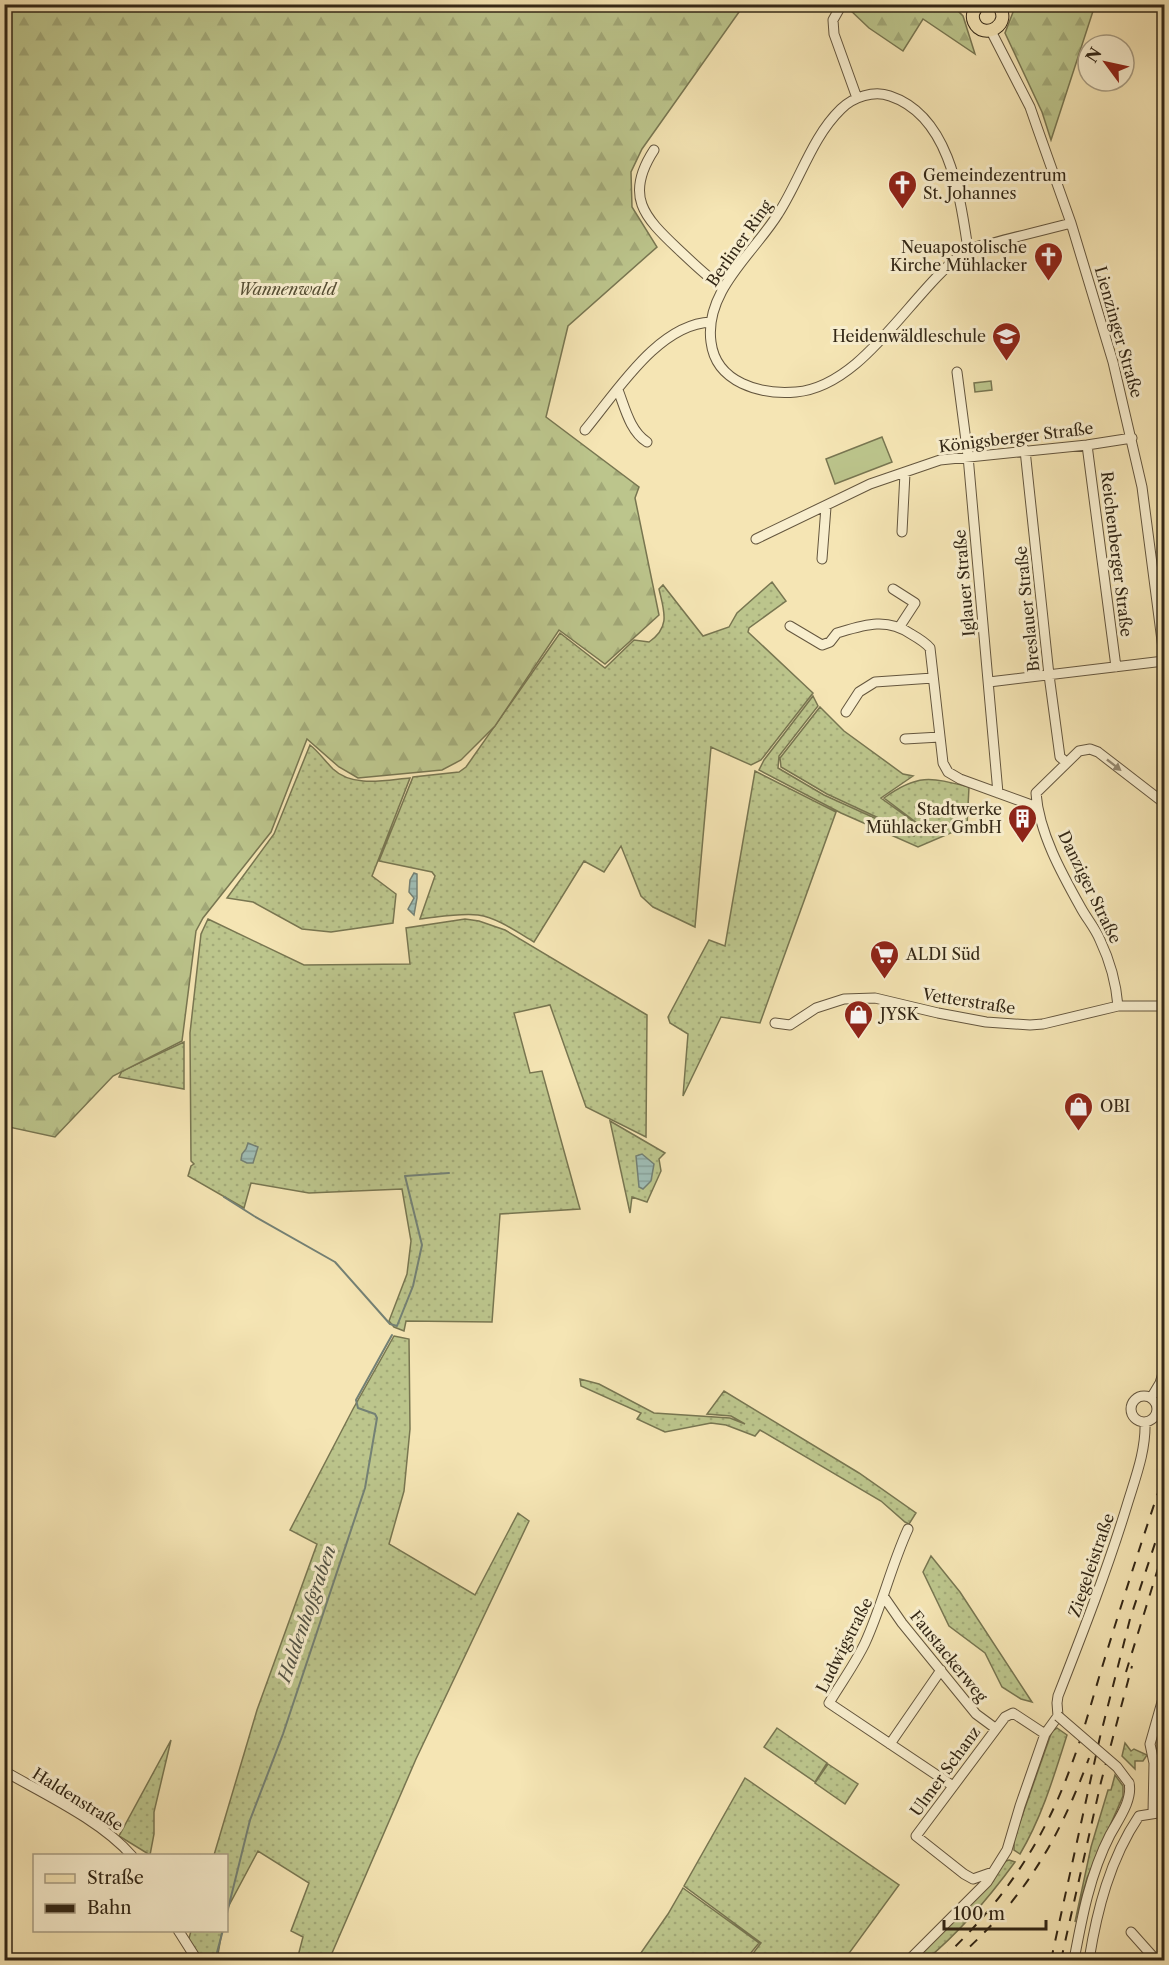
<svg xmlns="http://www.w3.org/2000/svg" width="1169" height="1965" font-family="'Libre Caslon Text',serif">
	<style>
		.grass { fill: url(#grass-dots); stroke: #787651; stroke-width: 1.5 }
		.forest { fill: url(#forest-firs); stroke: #787651; stroke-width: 1.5 }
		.pitch { fill: #bcc58c; stroke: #787651; stroke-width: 1.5 }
		.water { fill: url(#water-rules); stroke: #748175; stroke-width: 1.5 }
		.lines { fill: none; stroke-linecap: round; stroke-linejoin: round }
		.stream { stroke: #748175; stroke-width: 2 }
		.minor-casing { stroke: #64563e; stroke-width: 11 }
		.major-casing { stroke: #332716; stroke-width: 14 }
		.minor { stroke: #f8eece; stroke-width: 9 }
		.major { stroke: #f5e5b4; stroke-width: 12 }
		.rail { stroke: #332716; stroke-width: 2; stroke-dasharray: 10 10; stroke-linecap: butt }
		.minor-bridge-casing { stroke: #64563e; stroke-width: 11; stroke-linecap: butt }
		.minor-bridge { stroke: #f8eece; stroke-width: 9 }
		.oneway { fill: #968a72 }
		.labels { text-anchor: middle; stroke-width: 6; stroke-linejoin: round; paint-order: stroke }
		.poi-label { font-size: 16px; fill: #332716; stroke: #f8eece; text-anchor: start }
		.street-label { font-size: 16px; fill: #332716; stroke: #f8eece }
		.park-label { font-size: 16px; font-style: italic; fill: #554e34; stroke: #f8eece }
		.water-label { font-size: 18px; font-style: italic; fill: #535446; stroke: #f8eece }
	</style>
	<defs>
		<pattern id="grass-dots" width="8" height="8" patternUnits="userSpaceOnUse" patternTransform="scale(1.5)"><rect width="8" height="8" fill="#bcc58c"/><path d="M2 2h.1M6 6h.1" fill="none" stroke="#a2a978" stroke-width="1.8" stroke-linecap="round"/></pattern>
		<pattern id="forest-firs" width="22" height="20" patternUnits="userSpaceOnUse" patternTransform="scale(1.5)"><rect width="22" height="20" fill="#bcc58c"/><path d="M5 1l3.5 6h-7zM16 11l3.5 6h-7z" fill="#a2a978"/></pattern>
		<pattern id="water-rules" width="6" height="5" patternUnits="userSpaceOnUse" patternTransform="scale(1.5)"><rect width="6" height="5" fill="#9fbdb5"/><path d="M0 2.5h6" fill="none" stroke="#89a29b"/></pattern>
	</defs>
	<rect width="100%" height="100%" fill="#f5e5b4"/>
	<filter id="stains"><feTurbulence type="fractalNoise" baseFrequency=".00333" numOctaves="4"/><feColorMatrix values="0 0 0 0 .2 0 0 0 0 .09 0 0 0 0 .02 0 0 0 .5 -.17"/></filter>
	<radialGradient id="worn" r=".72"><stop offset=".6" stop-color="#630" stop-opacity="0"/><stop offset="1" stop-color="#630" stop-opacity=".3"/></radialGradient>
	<path class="grass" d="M772 582 786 601 749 628 748 632 813 693 761 760 751 765 711 747 695 927 653 907 641 896 621 846 604 872 584 861 534 942C517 932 498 918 478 915 459 913 439 917 420 919L435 876 432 872 379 861 413 777 459 772 466 767 560 633 605 668 634 640 649 642C671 627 664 611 659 589L663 585 703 636 729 627 737 613Z
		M813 696 818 706 779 756 778 768 824 795 914 836 917 823 884 798C917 774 930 777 969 787L967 826 918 847 841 813 759 770 764 760Z
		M820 707 844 731 903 774 913 776 881 798 914 822 913 834 827 794 781 767 780 758Z
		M310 745C319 752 325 761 333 769 353 788 386 780 410 778L372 876 396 894 393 923 331 932 302 929 253 902 227 898 274 834Z
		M755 771 836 812 760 1023 721 1017 683 1096 688 1034 670 1023 668 1017 709 940 725 946Z
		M208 919 304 965 410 964 406 928 465 919 479 921 505 930 647 1015 646 1137 586 1107 550 1005 514 1013 530 1073 542 1071 580 1209 500 1214 492 1322 406 1321 404 1331 394 1327 389 1321 407 1274 411 1241 402 1189 309 1193 251 1183 244 1208 188 1176 191 1166 194 1164 191 1161 190 1033 201 934Z
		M184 1042V1089L119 1077 122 1071Z
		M610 1121 665 1153 659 1159 661 1171 647 1202 632 1197 630 1213Z
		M394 1336 409 1339 410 1429 404 1491 389 1544 475 1595 518 1513 529 1521 416 1759 329 1960H297L303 1937 291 1931 309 1883 258 1851 227 1909 226 1856 214 1855 257 1710 317 1544 290 1530 353 1409Z
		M580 1379 599 1384 654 1413 730 1418 745 1424 731 1416 707 1414 724 1391 859 1473 916 1513 909 1524 905 1522 881 1501 760 1430 755 1436 726 1425 711 1423 665 1432 637 1419 641 1413 581 1386Z
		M931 1556 960 1592 1032 1702 1021 1699 1002 1687 985 1653 949 1626 923 1572Z
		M1164 1726V1762H1158L1154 1750 1159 1747Z
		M777 1728 827 1763 815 1782 764 1747Z
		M1057 1728 1067 1735C1054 1776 1042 1817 1020 1854L1014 1850V1839L1052 1731Z
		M171 1740 154 1812V1834L150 1855 119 1836Z
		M1125 1743 1131 1751 1134 1749 1147 1755 1143 1761H1135V1769L1122 1756Z
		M828 1764 858 1784 845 1804 815 1783Z
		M1115 1775 1123 1786V1796L1087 1878 1075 1922 1091 1847 1108 1790H1111Z
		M745 1778 899 1885 847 1956 852 1960H748L761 1943 684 1886Z
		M1009 1860 1015 1862C988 1899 961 1931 926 1960H912L1006 1861Z
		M683 1888 759 1943 745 1960H636L668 1914Z
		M191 1931H222L217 1960H201L188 1942Z"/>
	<path class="forest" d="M5 4 744 5 642 149 631 172 632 207 657 247 568 326 546 417 639 487 635 498 659 615 605 664 559 630 495 726 461 760 442 770 358 778 339 767 307 739 271 832 203 918 196 931 182 1041 113 1076 55 1137 4 1126Z
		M851 5H952L963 16 975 54 923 19 903 51 869 28 848 8Z
		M1013 5H1095L1051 140 1042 112 1005 33 1015 7Z"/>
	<path class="pitch" d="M991 381 992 390 975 392 974 383Z
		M882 437 892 462 835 484 826 459Z"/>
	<path class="water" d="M414 873 417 874V898L414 915 408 909 414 898 409 892 410 880Z
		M248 1143 258 1147 253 1163H247L241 1160 242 1154 246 1149Z
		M642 1154 654 1164 651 1181 643 1189 639 1187 636 1156Z"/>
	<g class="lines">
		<path class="stream" d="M224 1197 254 1216 335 1262 390 1324 397 1326 413 1286 422 1245 405 1176 449 1173
			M226 1917 250 1820 283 1734 365 1488 377 1418 375 1414 358 1408 356 1400 392 1335
			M215 1960 223 1930"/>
		<defs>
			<path id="minor" d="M842 4 833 20 834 34 857 98
				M991 31 1030 107 1038 130 1071 223 1113 362 1142 487 1164 656
				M654 150C624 196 644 217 678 249 693 263 707 277 723 288
				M968 249C960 197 950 116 890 96 874 90 853 97 841 109 812 137 800 180 778 214 754 253 704 291 711 342 716 383 761 395 796 392 865 386 912 289 966 251 973 246 984 245 993 243 1019 236 1045 230 1071 223
				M957 372 968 456 998 793
				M618 390C625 408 630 431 647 442
				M585 430C616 393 658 324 711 322
				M1087 445 1116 667
				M1025 450 1049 675 1060 757 1066 762
				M902 532 905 473
				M756 539 870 484 940 460 1087 445 1132 438
				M822 559 826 507
				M893 589 915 603 900 626
				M790 626 822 645 830 642 837 633C864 625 886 617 911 634 918 638 925 642 930 648L943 763 948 772 960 779 1037 807
				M989 682 1164 661
				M846 712 859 692 875 682 933 678
				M905 739 940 737
				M1118 1006C1116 982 1110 961 1100 940 1095 928 1087 919 1081 908 1062 874 1039 833 1036 793L1079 751 1090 749 1098 752 1164 803
				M775 1023 790 1025 816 1008 844 999 875 998 938 1013 986 1022 1030 1025 1043 1024 1118 1006H1164
				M1131 1409a13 13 0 1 1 26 0a13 13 0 1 1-26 0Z
				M1151 1398 1160 1383 1164 1370
				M908 1529C891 1566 882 1606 865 1643 855 1664 841 1683 829 1703L953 1786
				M884 1597 902 1623 976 1714 995 1728
				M890 1744 941 1670
				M4 1771C44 1794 102 1821 132 1856
				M1153 1813 1154 1763 1150 1744 1162 1702H1164
				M993 1872 973 1879 964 1874 916 1836 1005 1717 1013 1713 1045 1734
				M178 1930 197 1960
				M1131 1932 1156 1960
				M909 1960 987 1882 1007 1850 1020 1806 1045 1734 1058 1716 1057 1703 1058 1696C1083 1632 1108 1568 1128 1502 1136 1476 1146 1450 1145 1422
				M1074 1960C1082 1917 1090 1874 1110 1835 1118 1820 1133 1800 1129 1783
				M1089 1960C1097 1910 1110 1859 1139 1816L1164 1812"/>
			<path id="major" d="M979 4C974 10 971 15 974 22 983 42 1015 24 997 4"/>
		</defs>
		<use href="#minor" class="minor-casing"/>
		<use href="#major" class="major-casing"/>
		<use href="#minor" class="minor"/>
		<use href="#major" class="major"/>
		<path class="rail" d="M1126 1672 1164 1549
			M941 1960C1000 1906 1044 1842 1071 1766 1084 1732 1093 1696 1104 1661 1123 1599 1143 1537 1164 1475
			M955 1960C1023 1901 1058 1842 1089 1758
			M1051 1960 1100 1737 1130 1619 1164 1516
			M1061 1960 1101 1782 1132 1666"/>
		<defs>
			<path id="minor-bridge" d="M1058 1716 1117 1767 1129 1783"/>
		</defs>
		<use href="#minor-bridge" class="minor-bridge-casing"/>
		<use href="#minor-bridge" class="minor-bridge"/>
	</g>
	<defs><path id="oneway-solid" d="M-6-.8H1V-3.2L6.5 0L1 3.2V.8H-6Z" transform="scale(1.5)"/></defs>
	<use class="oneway" href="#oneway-solid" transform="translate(1114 765) rotate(38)"/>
	<defs>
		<symbol id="church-pin" viewBox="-11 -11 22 30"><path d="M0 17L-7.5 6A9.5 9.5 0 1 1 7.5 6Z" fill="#8f2418" stroke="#f8eece"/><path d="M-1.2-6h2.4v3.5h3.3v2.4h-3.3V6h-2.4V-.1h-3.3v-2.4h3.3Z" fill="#fff"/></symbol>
		<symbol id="school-pin" viewBox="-11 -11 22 30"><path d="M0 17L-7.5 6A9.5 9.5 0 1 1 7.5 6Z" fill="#8f2418" stroke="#f8eece"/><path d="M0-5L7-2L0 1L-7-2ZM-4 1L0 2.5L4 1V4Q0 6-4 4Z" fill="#fff"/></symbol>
		<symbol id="building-pin" viewBox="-11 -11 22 30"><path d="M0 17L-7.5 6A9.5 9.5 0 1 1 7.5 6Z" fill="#8f2418" stroke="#f8eece"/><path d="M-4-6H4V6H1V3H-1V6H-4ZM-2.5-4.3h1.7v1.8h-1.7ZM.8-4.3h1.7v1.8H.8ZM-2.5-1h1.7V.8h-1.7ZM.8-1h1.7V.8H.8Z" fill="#fff"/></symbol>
		<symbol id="supermarket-pin" viewBox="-11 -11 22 30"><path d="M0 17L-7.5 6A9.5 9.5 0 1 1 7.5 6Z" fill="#8f2418" stroke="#f8eece"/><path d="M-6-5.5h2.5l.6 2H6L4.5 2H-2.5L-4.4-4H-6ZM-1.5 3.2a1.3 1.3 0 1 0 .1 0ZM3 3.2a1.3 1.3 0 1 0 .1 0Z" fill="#fff"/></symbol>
		<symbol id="shop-pin" viewBox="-11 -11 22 30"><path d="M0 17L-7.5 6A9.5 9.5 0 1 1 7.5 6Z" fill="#8f2418" stroke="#f8eece"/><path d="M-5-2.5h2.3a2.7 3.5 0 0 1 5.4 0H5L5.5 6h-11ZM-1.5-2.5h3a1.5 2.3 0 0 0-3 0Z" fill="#fff"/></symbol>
	</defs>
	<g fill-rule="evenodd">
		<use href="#church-pin" x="886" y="168" width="33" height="45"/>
		<use href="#church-pin" x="1032" y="240" width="33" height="45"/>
		<use href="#school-pin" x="990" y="320" width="33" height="45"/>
		<use href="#building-pin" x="1006" y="802" width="33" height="45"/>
		<use href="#supermarket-pin" x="868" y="938" width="33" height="45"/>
		<use href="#shop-pin" x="842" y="998" width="33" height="45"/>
		<use href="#shop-pin" x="1062" y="1090" width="33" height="45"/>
	</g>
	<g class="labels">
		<g class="poi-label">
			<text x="923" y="181">Gemeindezentrum<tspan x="923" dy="18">St. Johannes</tspan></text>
			<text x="1027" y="253" text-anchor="end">Neuapostolische<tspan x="1027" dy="18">Kirche Mühlacker</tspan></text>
			<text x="986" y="342" text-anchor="end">Heidenwäldleschule</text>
			<text x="1002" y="815" text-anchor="end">Stadtwerke<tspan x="1002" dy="18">Mühlacker GmbH</tspan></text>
			<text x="906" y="960">ALDI Süd</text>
			<text x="880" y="1020">JYSK</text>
			<text x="1100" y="1112">OBI</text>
		</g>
		<g class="street-label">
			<text transform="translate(739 243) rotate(-55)" y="6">Berliner Ring</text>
			<text transform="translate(1119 332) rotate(74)" y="6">Lienzinger Straße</text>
			<text transform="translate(1016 437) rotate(-7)" y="6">Königsberger Straße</text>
			<text transform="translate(1117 554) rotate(83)" y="6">Reichenberger Straße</text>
			<text transform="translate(964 583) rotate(-95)" y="6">Iglauer Straße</text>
			<text transform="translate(1027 609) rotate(-96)" y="6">Breslauer Straße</text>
			<text transform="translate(1090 887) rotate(64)" y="6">Danziger Straße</text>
			<text transform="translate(969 1001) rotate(9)" y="6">Vetterstraße</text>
			<text transform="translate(1091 1565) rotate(-71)" y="6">Ziegeleistraße</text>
			<text transform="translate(844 1645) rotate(-63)" y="6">Ludwigstraße</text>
			<text transform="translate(949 1656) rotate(51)" y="6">Faustackerweg</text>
			<text transform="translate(945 1771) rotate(-54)" y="6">Ulmer Schanz</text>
			<text transform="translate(78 1799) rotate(32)" y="6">Haldenstraße</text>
		</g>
		<g class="park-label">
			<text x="287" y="295">Wannenwald</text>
		</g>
		<g class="water-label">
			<text transform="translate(307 1614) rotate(-71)" y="6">Haldenhofgraben</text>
		</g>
	</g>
	<rect width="1169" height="1965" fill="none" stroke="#f5e5b4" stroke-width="24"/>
	<rect x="6" y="6" width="1157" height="1953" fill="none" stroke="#332716" stroke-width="3"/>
	<rect x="12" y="12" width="1145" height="1941" fill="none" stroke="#332716" stroke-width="1.5"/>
	<rect x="33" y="1854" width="195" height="78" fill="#f8eece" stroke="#a99e84" stroke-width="1.5"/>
	<rect x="45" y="1874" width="30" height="9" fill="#f5e5b4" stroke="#a99e84" stroke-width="1.5"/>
	<text x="87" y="1884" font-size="18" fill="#332716">Straße</text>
	<rect x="45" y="1904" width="30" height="9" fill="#332716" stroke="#a99e84" stroke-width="1.5"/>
	<text x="87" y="1914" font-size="18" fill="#332716">Bahn</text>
	<g transform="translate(1106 63) rotate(303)"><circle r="28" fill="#f8eece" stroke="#a99e84" stroke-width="1.5"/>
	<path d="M0-4.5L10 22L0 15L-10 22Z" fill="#8f2418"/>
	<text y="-9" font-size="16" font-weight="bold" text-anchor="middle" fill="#332716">N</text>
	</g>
	<path d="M944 1920v9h102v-9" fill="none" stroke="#332716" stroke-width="3"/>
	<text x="953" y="1920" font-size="18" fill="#332716" stroke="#f8eece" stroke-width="4.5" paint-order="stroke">100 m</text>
	<rect width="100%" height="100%" filter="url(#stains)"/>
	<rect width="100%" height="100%" fill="url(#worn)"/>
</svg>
